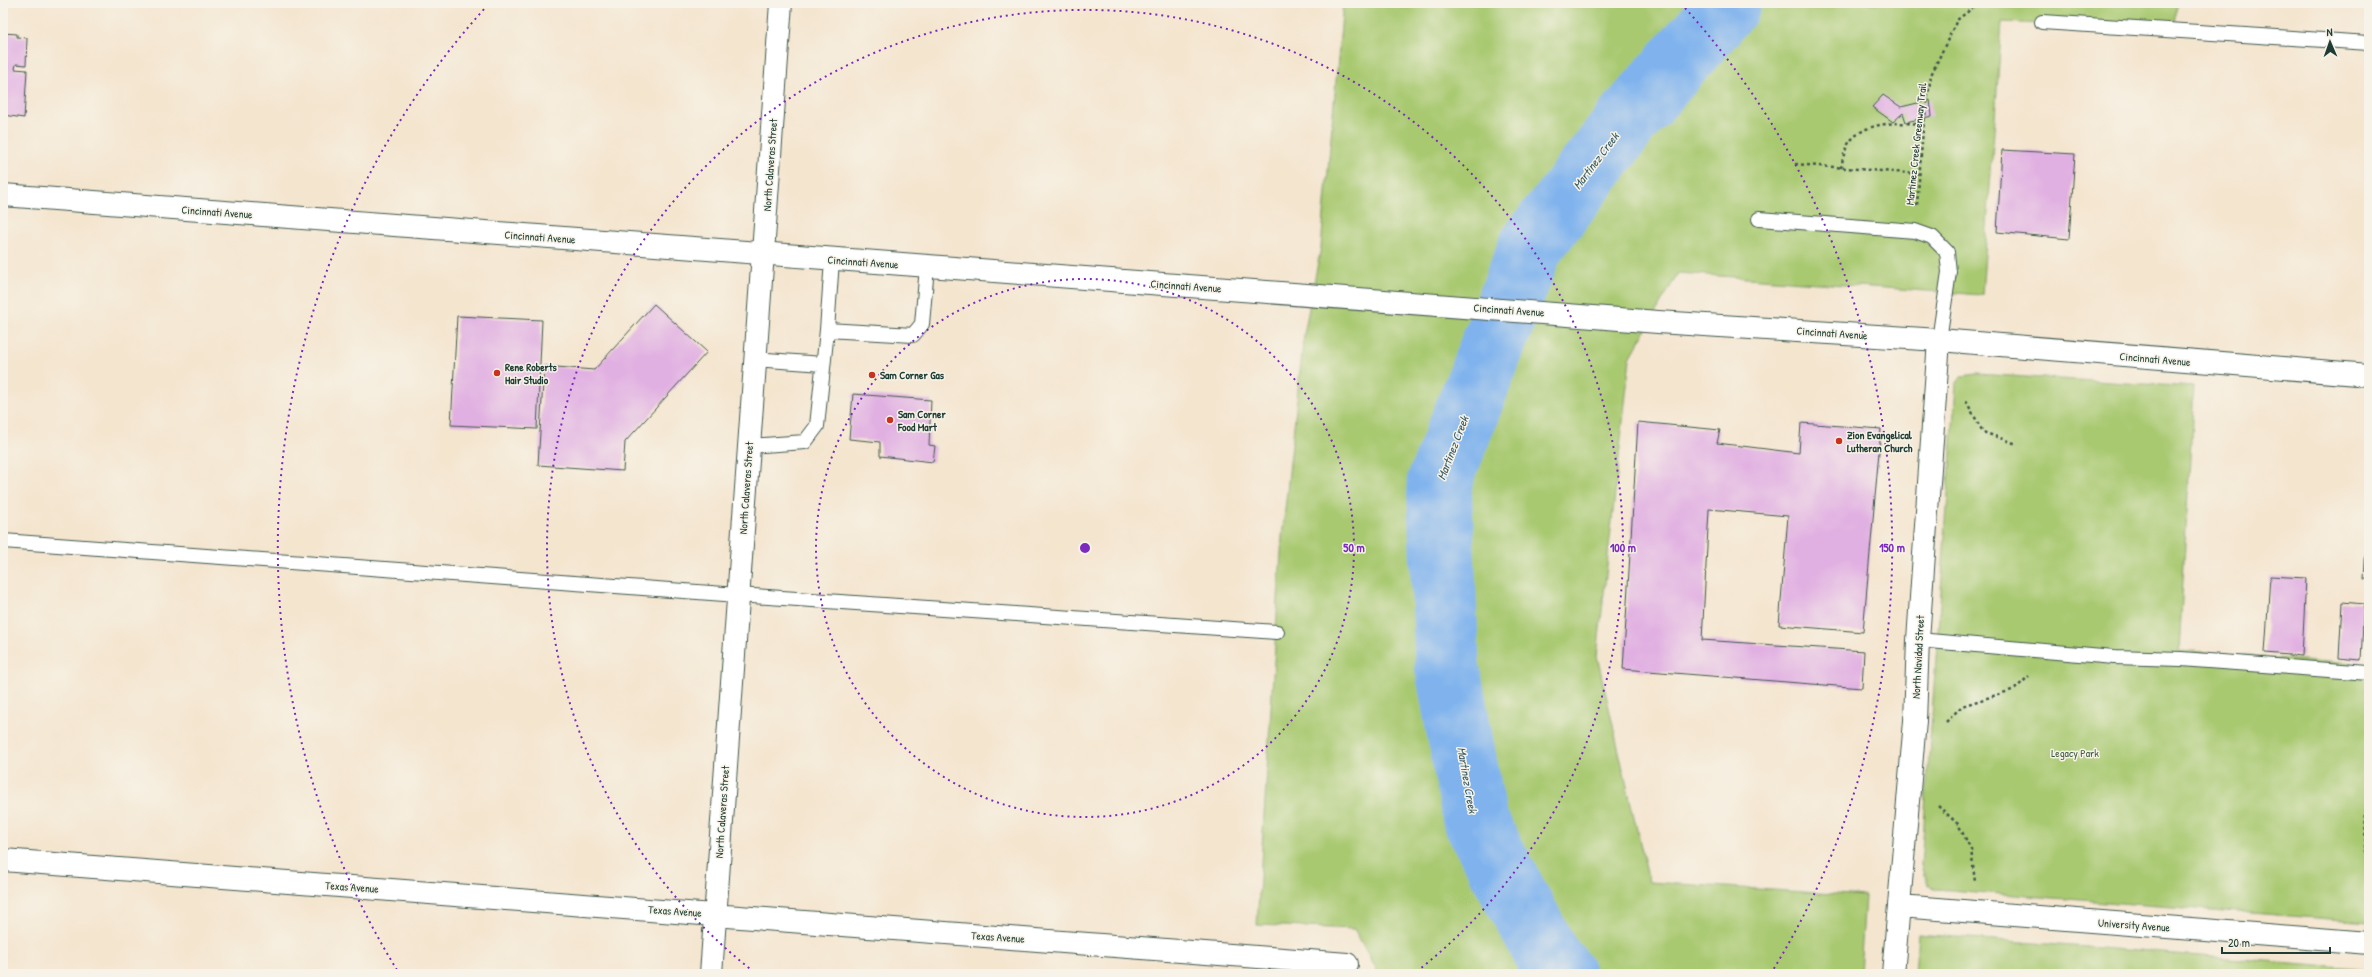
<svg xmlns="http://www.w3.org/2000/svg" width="2372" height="977" font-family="'Patrick Hand',sans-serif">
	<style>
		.green { fill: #a9c971; stroke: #648352 }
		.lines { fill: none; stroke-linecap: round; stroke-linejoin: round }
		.river { stroke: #80b3ed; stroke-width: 65 }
		.building { fill: #e1b0e2 }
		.service-casing { stroke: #3f564b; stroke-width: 16 }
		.minor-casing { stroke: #3f564b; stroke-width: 24 }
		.tertiary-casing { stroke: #3f564b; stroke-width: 24 }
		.path { stroke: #3f564b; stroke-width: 2.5; stroke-dasharray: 3 3; stroke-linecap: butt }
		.service { stroke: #fff; stroke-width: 14 }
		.minor { stroke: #fff; stroke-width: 22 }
		.tertiary { stroke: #fff; stroke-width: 22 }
		.ring { fill: none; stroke: #7b2cbf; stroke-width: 2; stroke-dasharray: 2 4 }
		.poi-dot { fill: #c8321e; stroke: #f7f3e8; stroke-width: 1.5 }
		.labels { text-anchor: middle; stroke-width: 3; stroke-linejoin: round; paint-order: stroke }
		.street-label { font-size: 11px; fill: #1f3d34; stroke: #f7f3e8 }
		.poi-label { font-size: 11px; font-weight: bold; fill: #1f3d34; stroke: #f7f3e8; text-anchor: start }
		.park-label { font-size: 11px; fill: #3b5940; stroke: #f7f3e8 }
		.water-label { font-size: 12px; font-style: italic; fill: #375a62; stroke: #f7f3e8 }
		.centre { fill: #7b2cbf; stroke: #f7f3e8; stroke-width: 2 }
		.ring-label { font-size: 12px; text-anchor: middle; font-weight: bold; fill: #7b2cbf; stroke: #f7f3e8; stroke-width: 3; stroke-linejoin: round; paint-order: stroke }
	</style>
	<rect width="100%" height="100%" fill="#f7f3e8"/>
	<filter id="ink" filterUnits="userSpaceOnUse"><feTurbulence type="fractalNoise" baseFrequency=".025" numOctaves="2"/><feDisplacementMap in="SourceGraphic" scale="8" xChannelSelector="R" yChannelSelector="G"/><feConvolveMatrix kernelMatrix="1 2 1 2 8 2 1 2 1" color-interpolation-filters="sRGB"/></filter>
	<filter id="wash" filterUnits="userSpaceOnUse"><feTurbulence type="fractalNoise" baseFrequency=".012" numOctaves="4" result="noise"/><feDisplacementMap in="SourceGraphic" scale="16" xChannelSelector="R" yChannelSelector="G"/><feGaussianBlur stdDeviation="0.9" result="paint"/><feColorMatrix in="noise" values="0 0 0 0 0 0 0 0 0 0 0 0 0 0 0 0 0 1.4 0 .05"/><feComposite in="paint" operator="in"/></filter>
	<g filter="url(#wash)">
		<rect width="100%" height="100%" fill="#f4e5cf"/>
		<path class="green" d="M1343 3H2177L2175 31 2002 22 1982 295 1678 273 1630 358 1597 656 1649 882 1865 896 1860 974H1379L1354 929 1257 925 1282 537 1304 334 1321 247Z
			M1977 374 2194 387 2179 651 2369 665V922L1936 889 1927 885 1921 865 1956 384 1962 376Z
			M1918 934 2369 969V974H1915Z"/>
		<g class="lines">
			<path class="river" d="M1562 974 1546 953 1475 820 1447 665 1439 483 1531 246 1628 120 1729 3"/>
		</g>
		<g id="blocks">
			<path class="building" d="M3 33 17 34V37L27 38 26 65 16 64 15 69 27 70 24 118 3 115Z
				M1883 95 1901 107 1930 100 1932 116 1906 122 1903 113 1893 122 1872 107Z
				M2002 150 2075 154 2069 239 1997 232Z
				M654 304 707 352 625 442 623 471 538 465 544 366 594 370Z
				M457 316 542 320 537 429 451 425Z
				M853 394 931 400 929 445 935 446 933 462 880 456V442L849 439Z
				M1638 422 1720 430 1717 443 1799 453 1801 423 1881 429 1863 632 1779 625 1788 516 1709 509 1702 640 1864 651 1862 688 1623 669Z
				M2368 511H2369V579H2364Z
				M2270 576 2306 578 2302 656 2265 653Z
				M2342 602 2364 604 2361 660 2339 658Z"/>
		</g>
	</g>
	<g filter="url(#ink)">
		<use href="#blocks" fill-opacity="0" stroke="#3f564b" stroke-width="1"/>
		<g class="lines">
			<defs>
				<path id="service" d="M2042 22 2369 43
					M1759 219 1915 231 1932 237 1947 252 1949 272 1939 340
					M832 260 827 330 913 335 922 324 927 267
					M755 359 823 364
					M749 446 805 442 817 426 827 330
					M3 541 738 595 1277 632
					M1918 640 2114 657 2181 659 2369 673"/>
				<path id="minor" d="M3 860 1347 964
					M1900 906 2369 943
					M711 974 781 3
					M1893 974 1915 721 1918 640 1939 340"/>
				<path id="tertiary" d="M3 195 1658 322 1939 340 2369 375"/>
			</defs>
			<use href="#service" class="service-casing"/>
			<use href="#minor" class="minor-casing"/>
			<use href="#tertiary" class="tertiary-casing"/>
			<path class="path" d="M1795 164 1920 174
				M1841 168C1843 158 1845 146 1852 139 1870 120 1901 123 1924 124
				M1917 205 1923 130 1931 75 1957 20 1979 3
				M1966 401 1983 432 2017 444
				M1946 722 1962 706 2015 689 2029 676
				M2369 804 2366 807 2365 852 2369 863
				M1938 806 1958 824 1971 849 1975 882"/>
			<use href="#service" class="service"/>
			<use href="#minor" class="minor"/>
			<use href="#tertiary" class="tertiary"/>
		</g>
	</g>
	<g class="ring">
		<circle cx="1085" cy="548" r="269"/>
		<path d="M754 972A538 538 0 1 1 1416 972"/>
		<path d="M397 970A807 807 0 0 1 485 8M1685 8A807 807 0 0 1 1773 970"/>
	</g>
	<g class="poi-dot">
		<circle cx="497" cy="373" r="4"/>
		<circle cx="872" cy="375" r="4"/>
		<circle cx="890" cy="420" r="4"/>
		<circle cx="1839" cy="441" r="4"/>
	</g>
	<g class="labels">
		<g class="street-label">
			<text transform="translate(1916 144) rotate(-84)" y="4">Martinez Creek Greenway Trail</text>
			<text transform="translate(770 165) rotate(-86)" y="4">North Calaveras Street</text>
			<text transform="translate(217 212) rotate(4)" y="4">Cincinnati Avenue</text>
			<text transform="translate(540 237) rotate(4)" y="4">Cincinnati Avenue</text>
			<text transform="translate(863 262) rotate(4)" y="4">Cincinnati Avenue</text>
			<text transform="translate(1186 286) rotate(4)" y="4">Cincinnati Avenue</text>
			<text transform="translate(1509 310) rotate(4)" y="4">Cincinnati Avenue</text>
			<text transform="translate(1832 333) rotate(4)" y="4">Cincinnati Avenue</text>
			<text transform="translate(2155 359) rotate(5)" y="4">Cincinnati Avenue</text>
			<text transform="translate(746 488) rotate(-86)" y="4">North Calaveras Street</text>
			<text transform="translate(1918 657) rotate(-87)" y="4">North Navidad Street</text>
			<text transform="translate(722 812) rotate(-86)" y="4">North Calaveras Street</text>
			<text transform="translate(352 887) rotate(4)" y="4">Texas Avenue</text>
			<text transform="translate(675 911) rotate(4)" y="4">Texas Avenue</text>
			<text transform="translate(2134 925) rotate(4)" y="4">University Avenue</text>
			<text transform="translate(998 937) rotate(4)" y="4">Texas Avenue</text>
		</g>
		<g class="poi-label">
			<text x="505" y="371">Rene Roberts<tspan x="505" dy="13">Hair Studio</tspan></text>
			<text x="880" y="379">Sam Corner Gas</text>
			<text x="898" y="418">Sam Corner<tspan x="898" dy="13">Food Mart</tspan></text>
			<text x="1847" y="439">Zion Evangelical<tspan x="1847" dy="13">Lutheran Church</tspan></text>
		</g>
		<g class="park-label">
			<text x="2075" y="757">Legacy Park</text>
		</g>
		<g class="water-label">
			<text transform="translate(1596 161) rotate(-53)" y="4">Martinez Creek</text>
			<text transform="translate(1453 448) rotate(-69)" y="4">Martinez Creek</text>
			<text transform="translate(1467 780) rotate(80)" y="4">Martinez Creek</text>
		</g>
	</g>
	<circle cx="1085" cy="548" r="6" class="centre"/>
	<g class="ring-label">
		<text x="1354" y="552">50 m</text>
		<text x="1623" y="552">100 m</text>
		<text x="1892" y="552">150 m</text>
	</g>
	<rect width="2372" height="977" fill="none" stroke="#f7f3e8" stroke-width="16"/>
	<g transform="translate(2330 42) rotate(358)" stroke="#f7f3e8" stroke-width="3" paint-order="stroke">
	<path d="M0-3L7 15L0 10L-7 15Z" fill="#1f3d34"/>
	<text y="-6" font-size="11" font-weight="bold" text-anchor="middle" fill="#1f3d34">N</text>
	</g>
	<path d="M2222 947v6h108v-6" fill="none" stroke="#1f3d34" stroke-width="2"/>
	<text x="2228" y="947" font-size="12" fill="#1f3d34" stroke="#f7f3e8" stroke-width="3" paint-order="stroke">20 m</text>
</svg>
